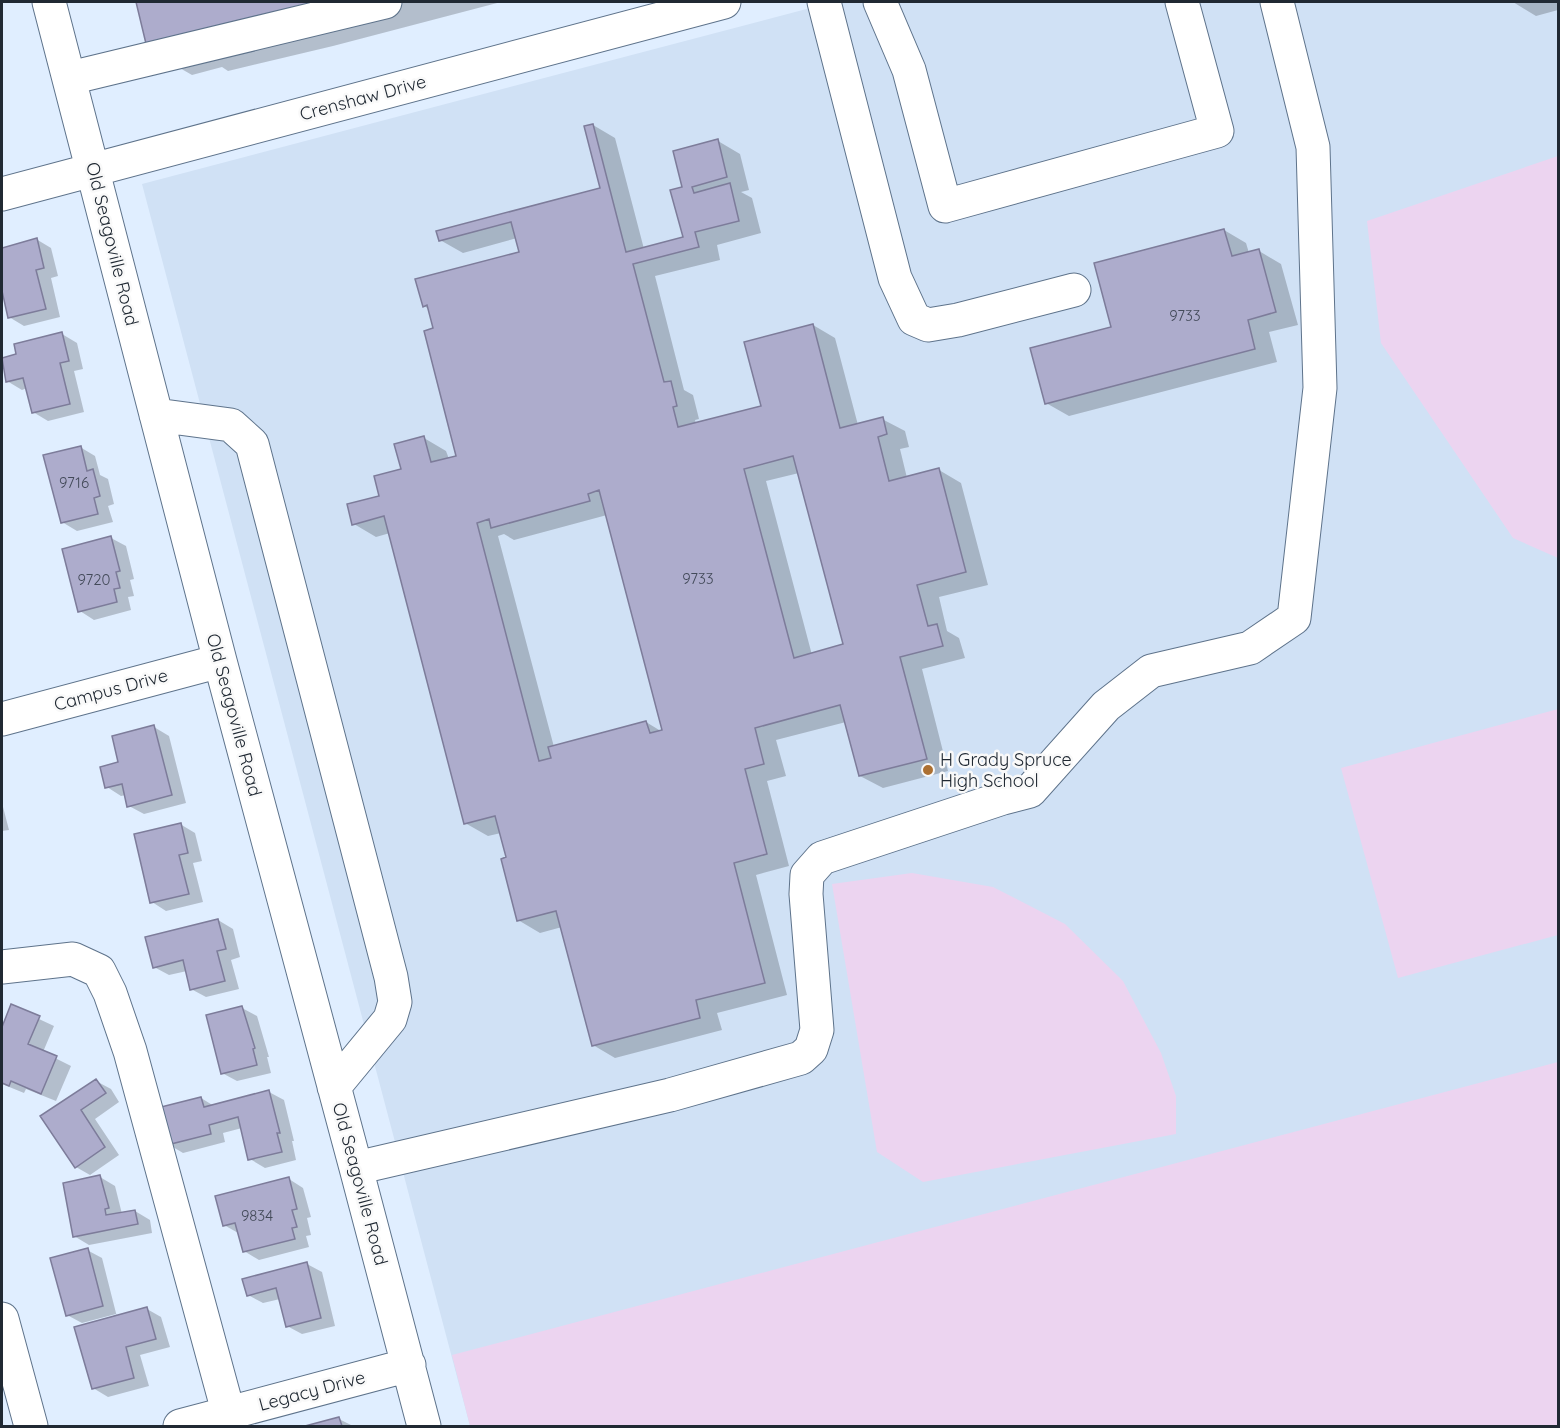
<svg xmlns="http://www.w3.org/2000/svg" width="1560" height="1428" font-family="Quicksand,sans-serif">
	<style>
		.built { fill: #d0e1f5 }
		.green { fill: #ecd4f0 }
		.shadow { fill: #0003; fill-rule: evenodd }
		.building { fill: #adaccc; stroke: #7d7c9a; stroke-width: 1.5; fill-rule: evenodd }
		.lines { fill: none; stroke-linecap: round; stroke-linejoin: round }
		.minor-casing { stroke: #5e738b; stroke-width: 35 }
		.minor { stroke: #fff; stroke-width: 33 }
		.poi-dot { fill: #ac7032; stroke: #f9f9f9; stroke-width: 2 }
		.labels { text-anchor: middle; stroke-width: 5; stroke-linejoin: round; paint-order: stroke }
		.number-label { font-size: 15px; fill: #434a59 }
		.street-label { font-size: 18px; fill: #202933; stroke: #f9f9f9 }
		.poi-label { font-size: 18px; fill: #202933; stroke: #f9f9f9; text-anchor: start }
	</style>
	<rect width="100%" height="100%" fill="#e0eeff"/>
	<path class="built" d="M833 2H1558V1426H470L142 184Z"/>
	<path class="green" d="M1558 156V558L1513 538 1381 343 1367 221Z
		M1558 709V935L1398 978 1341 768Z
		M912 873 993 887 1065 924 1123 981 1161 1053 1176 1096V1134L923 1182 877 1152 832 884Z
		M1558 1062V1426H470L452 1355Z"/>
	<path class="shadow" d="M137 2H501L333 46 228 71 222 67 192 75 150 51Z
		M1513 2H1558V10L1536 16Z
		M593 125 615 138 644 249 684 238V188L718 141 740 154 749 190 741 192 752 198 761 233 717 245 720 260 655 276 684 390 693 395 699 419 695 420 696 424 762 407 813 325 835 338 858 425 882 419 905 431 909 447 900 449 907 478 939 470 961 483 988 585 939 597 947 631 959 638 965 658 922 669 948 771 883 788 860 776 846 722 776 740 786 776 767 781 789 866 756 875 787 995 717 1013 722 1030 615 1058 593 1045 562 927 540 933 518 920 508 858 501 833 488 836 465 823 390 533 376 537 354 524 381 497 403 471 424 438 446 451 449 459 458 457 435 329 429 309 424 306 521 253 517 238 463 253 440 240 602 189ZM799 473 845 645 812 655 766 481ZM607 515 664 733 646 722 554 747 498 536 504 534 514 540Z
		M1224 230 1246 243 1249 253 1259 251 1281 264 1298 325 1269 332 1277 362 1069 416 1046 403 1113 328Z
		M36 239 51 248 58 276 51 278 60 317 24 326 9 317 2 285V249Z
		M62 334 77 343 83 369 74 371 84 412 48 421 33 412 27 388 22 390 7 381 2 359 18 355Z
		M80 447 95 456 100 475 108 479 114 504 108 506 113 522 77 531 62 522Z
		M111 538 126 546 134 579 130 580 134 596 128 597 131 610 94 620 80 611Z
		M154 727 169 736 186 803 144 814 129 806 126 795 121 796 107 787 120 763Z
		M2 803 9 830 2 831Z
		M180 824 195 833 202 861 193 863 203 902 166 911 152 902Z
		M218 920 233 929 240 957 231 960 239 989 206 997 191 989 187 971 169 975 154 967Z
		M11 1006 54 1026 43 1052 71 1066 56 1101 26 1089 24 1093 2 1084V1031Z
		M242 1008 257 1016 269 1057H267L271 1073 237 1081 222 1073Z
		M96 1081 111 1089 119 1102 95 1119 119 1155 90 1175 76 1167 42 1117Z
		M269 1092 284 1100 294 1141H292L296 1160 265 1168 250 1159 242 1128 223 1133 225 1142 183 1153 168 1144 201 1098 214 1106Z
		M100 1177 115 1186 122 1214 135 1211 150 1220 152 1233 89 1245 74 1236Z
		M289 1179 303 1188 311 1217 307 1218 311 1235 306 1236 309 1247 259 1260 244 1251 240 1234 224 1225Z
		M87 1250 102 1258 117 1317 147 1309 161 1317 170 1347 140 1355 149 1386 108 1397 93 1388 116 1317V1314L82 1323 67 1315Z
		M307 1264 322 1272 335 1326 302 1334 287 1326 280 1299 263 1303 248 1295Z
		M339 1419 353 1426H308Z"/>
	<path class="building" d="M136 2H369L148 52Z
		M593 124 626 252 683 237 670 190 682 187 673 151 718 139 727 177 692 187 694 193 730 183 739 221 695 232 699 247 633 264 664 382 671 381 677 406 673 407 678 427 761 406 744 342 813 324 840 428 883 417 887 434 878 437 889 481 939 468 966 572 917 585 928 626 937 624 943 646 900 657 927 759 859 776 840 705 755 728 764 764 745 769 767 854 734 863 765 983 696 1000 700 1018 592 1046 556 911 517 921 501 859 506 857 495 816 464 824 384 516 352 525 347 504 379 496 374 476 401 469 394 444 424 436 431 462 456 456 424 331 433 328 427 305 423 307 415 279 519 252 511 222 439 241 436 231 600 188 584 126ZM793 456 843 644 794 658 744 469ZM599 490 662 730 650 733 646 721 548 747 551 758 539 761 477 523 489 519 491 528 590 501 588 494Z
		M1224 229 1232 256 1259 249 1276 312 1248 320 1255 349 1045 404 1030 348 1111 327 1094 263Z
		M37 238 44 268 36 270 46 309 8 318 2 291V248Z
		M62 332 69 361 60 363 70 404 32 413 23 378 6 382 2 358 16 354 14 344Z
		M81 446 87 471 93 469 100 496 94 498 98 514 61 523 43 455Z
		M111 536 120 571 116 572 120 588 114 589 117 602 78 612 62 549Z
		M154 725 172 795 127 807 122 784 105 788 100 767 118 762 112 736Z
		M181 823 188 853 179 855 189 894 150 903 134 834Z
		M218 919 226 949 217 951 225 981 190 990 183 960 153 968 145 937Z
		M11 1004 40 1016 28 1044 57 1056 41 1094 11 1081 9 1086 2 1083V1027Z
		M242 1006 255 1048 253 1049 257 1065 221 1074 206 1015Z
		M96 1079 106 1093 81 1110 105 1147 75 1168 40 1116Z
		M269 1090 280 1133H277L282 1152 248 1160 238 1117 209 1125 211 1134 167 1145 157 1108 201 1097 204 1107Z
		M100 1175 109 1208 105 1209 106 1215 135 1210 138 1224 73 1237 63 1183Z
		M289 1177 297 1209 292 1210 297 1227 292 1228 295 1239 243 1252 235 1223 223 1226 215 1196Z
		M88 1248 103 1306 66 1316 50 1258Z
		M307 1262 321 1318 286 1327 276 1288 247 1296 242 1279Z
		M147 1307 156 1339 126 1347 134 1378 92 1389 74 1327Z
		M339 1417 342 1426H305Z"/>
	<g class="lines">
		<defs>
			<path id="minor" d="M49 2 220 661 356 1168 424 1426
				M824 2 895 278 914 319 928 325 958 320 1074 290
				M880 2 909 70 945 206 1217 131 1182 2
				M70 78 385 2
				M2 194 724 2
				M156 415 231 425 252 444 391 977 395 1002 390 1019 334 1087
				M2 719 220 661
				M2 967 73 959 99 971 110 993 130 1051 232 1426
				M356 1168 670 1095 801 1058 811 1049 817 1030 806 894 807 875 822 858 1003 798 1030 791 1106 706 1151 671 1250 648 1294 618 1320 388 1313 147 1277 2
				M2 1319 31 1426
				M180 1426 409 1365"/>
		</defs>
		<use href="#minor" class="minor-casing"/>
		<use href="#minor" class="minor"/>
	</g>
	<circle class="poi-dot" cx="928" cy="770" r="6"/>
	<g class="labels">
		<g class="number-label">
			<text x="1185" y="321">9733</text>
			<text x="74" y="488">9716</text>
			<text x="698" y="584">9733</text>
			<text x="94" y="585">9720</text>
			<text x="257" y="1221">9834</text>
		</g>
		<g class="street-label">
			<text transform="translate(363 98) rotate(-15)" y="6">Crenshaw Drive</text>
			<text transform="translate(112 244) rotate(76)" y="6">Old Seagoville Road</text>
			<text transform="translate(111 690) rotate(-15)" y="6">Campus Drive</text>
			<text transform="translate(234 715) rotate(75)" y="6">Old Seagoville Road</text>
			<text transform="translate(360 1184) rotate(75)" y="6">Old Seagoville Road</text>
			<text transform="translate(312 1391) rotate(-15)" y="6">Legacy Drive</text>
		</g>
		<g class="poi-label">
			<text x="940" y="766">H Grady Spruce<tspan x="940" dy="21">High School</tspan></text>
		</g>
	</g>
	<rect width="1560" height="1428" fill="none" stroke="#202933" stroke-width="6"/>
</svg>
